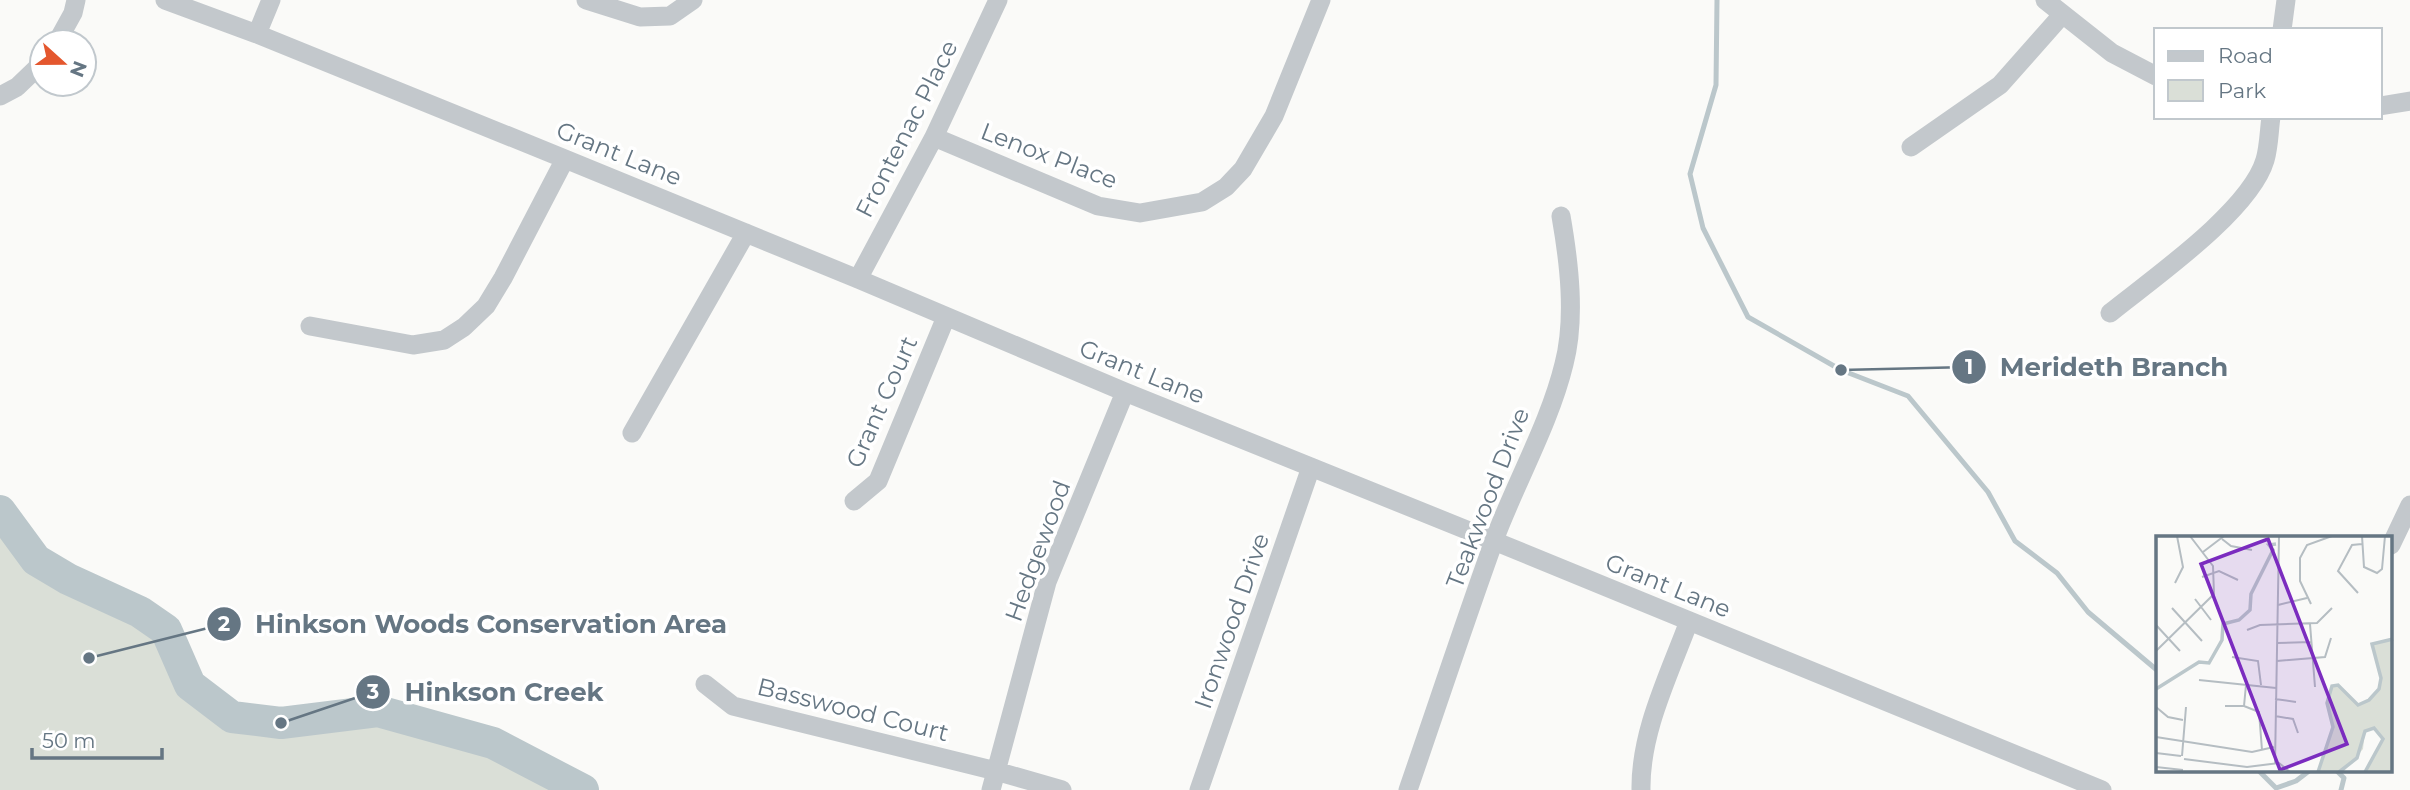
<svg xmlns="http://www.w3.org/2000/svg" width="2410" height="790" font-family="Montserrat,sans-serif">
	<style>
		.green { fill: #dadfd7 }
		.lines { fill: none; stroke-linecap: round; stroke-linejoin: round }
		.stream { stroke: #bbc7cb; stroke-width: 5 }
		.river { stroke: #bbc7cb; stroke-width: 32 }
		.street { stroke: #c3c8cc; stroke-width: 19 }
		.labels { text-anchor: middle; stroke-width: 7; stroke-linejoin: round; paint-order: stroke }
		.street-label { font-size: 24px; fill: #657683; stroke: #fff }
		.inset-river { fill: none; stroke: #bbc7cb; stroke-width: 3.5 }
		.inset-road { fill: none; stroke: #b5bdc2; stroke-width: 2 }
		.view { fill: #7b2cbf; fill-opacity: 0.15; stroke: #7b2cbf; stroke-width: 3.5 }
		.inset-edge { fill: none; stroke: #657683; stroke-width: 3.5 }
		.leader { fill: none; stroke: #657683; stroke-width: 2.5 }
		.callout-dot { fill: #657683; stroke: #fff; stroke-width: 2.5 }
		.mark-label { font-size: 21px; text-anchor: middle; font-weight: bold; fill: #fff }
		.callout-label { font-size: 26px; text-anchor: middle; font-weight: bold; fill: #657683; stroke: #fff; stroke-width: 7; stroke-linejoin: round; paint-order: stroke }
	</style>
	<rect width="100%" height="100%" fill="#fafaf8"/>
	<path class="green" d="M0 510H3L13 522 15 532 36 560 68 579 166 630 190 685 232 717 281 723 378 711 493 743 583 790H0Z"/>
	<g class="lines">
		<path class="stream" d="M1717 0 1716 85 1690 174 1703 228 1748 317 1841 370 1908 396 1988 492 2015 541 2057 573 2088 612 2158 671
			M2259 771 2276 788 2296 781 2309 771
			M2337 771 2344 778 2341 790"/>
		<path class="river" d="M0 511 36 560 68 579 140 612 166 630 190 685 232 717 281 723 378 711 493 743 583 790"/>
		<path class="street" d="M165 0 257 34 565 159 858 279 1125 392 1494 541 2102 790
			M586 0 640 17 670 16 693 0
			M2045 0 2112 53 2156 76
			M2282 30 2286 0
			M257 34 271 0
			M57 42 73 13 76 0
			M0 96 17 87 42 63
			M2380 106 2410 101
			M934 137 1098 206 1140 213 1202 202 1226 187 1243 169 1274 116 1321 0
			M1911 147 2000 85 2062 15
			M858 279 934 137 998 0
			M2110 313C2152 279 2250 211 2265 160 2269 147 2269 131 2271 117
			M310 326 413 345 444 340 464 327 486 306 503 278 565 159
			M632 433 746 233
			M854 501 878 481 946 317
			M2391 545 2410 505
			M705 684 733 706 996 771 1062 790
			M991 790 1047 582 1125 392
			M1199 790 1311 467
			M1408 790C1437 706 1465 621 1495 538 1516 482 1550 422 1564 364 1576 318 1569 262 1561 216
			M1641 790C1640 732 1669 675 1689 621"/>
	</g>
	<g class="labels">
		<g class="street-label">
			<text transform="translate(907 129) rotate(-63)" y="8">Frontenac Place</text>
			<text transform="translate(619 154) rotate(22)" y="8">Grant Lane</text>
			<text transform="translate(1049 156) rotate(21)" y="8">Lenox Place</text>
			<text transform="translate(1142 372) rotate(22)" y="8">Grant Lane</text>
			<text transform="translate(882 402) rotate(-66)" y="8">Grant Court</text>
			<text transform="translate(1488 498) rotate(-69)" y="8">Teakwood Drive</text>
			<text transform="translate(1038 551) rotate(-70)" y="8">Hedgewood</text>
			<text transform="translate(1668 586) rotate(22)" y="8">Grant Lane</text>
			<text transform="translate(1232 621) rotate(-71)" y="8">Ironwood Drive</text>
			<text transform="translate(853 710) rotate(14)" y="8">Basswood Court</text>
		</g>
	</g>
	<g transform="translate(2156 536)">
		<rect width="236" height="236" fill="#fafaf8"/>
		<path d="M236 103V236H209L227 203 218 192 209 195 207 213 188 235 162 236 177 191 171 167 176 150 182 149 202 169 213 164 223 153 225 142 216 108Z" fill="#dadfd7"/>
		<path class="inset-river" d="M0 153 43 126 53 127 66 104 67 88 83 84 94 74 95 58 117 14 113 9 120 8M162 236 177 191 171 167 176 150 182 149 202 169 213 164 223 153 225 142 216 108 237 103M183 236 201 222 209 195 218 192 227 203 209 236"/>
		<path class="inset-road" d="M206 0 208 31 221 37 226 33 229 0M66 3 75 10 96 14M47 16 68 0M46 41 63 35 82 44M19 47 27 31 21 0M202 57 182 35 196 9 206 8M39 63 55 84M155 68 144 45V22L151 9 176 0M122 69 151 62M16 72 46 105M154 88 159 151M0 89 24 115M91 94 104 89 161 87 176 72M121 107 155 106M0 115 58 58 57 30 34 0M76 121 102 125 105 149M121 125 169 121 175 102M43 144 120 152M119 163 140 166M69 170H88L90 149M88 170 103 176 106 214M0 171 12 181 27 184M119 180 137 183 142 197M0 201 96 216 118 211M0 217 25 220M26 220 30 171M28 223 91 231 123 227 134 236M119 228 123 0M0 231 27 234"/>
		<path class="view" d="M112 3 191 208 124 234 45 28Z"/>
		<rect width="236" height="236" class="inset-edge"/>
	</g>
	<path class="leader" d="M1841 370L1969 367M89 658L224 624M281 723L373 692"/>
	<g class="callout-dot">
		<circle cx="1841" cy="370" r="7"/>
		<circle cx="89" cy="658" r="7"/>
		<circle cx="281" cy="723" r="7"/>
		<circle cx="1969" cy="367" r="18"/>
		<circle cx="224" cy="624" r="18"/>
		<circle cx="373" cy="692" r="18"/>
	</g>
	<g class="mark-label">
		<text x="1969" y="374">1</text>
		<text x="224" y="631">2</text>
		<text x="373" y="699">3</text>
	</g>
	<g class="callout-label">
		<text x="2114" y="376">Merideth Branch</text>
		<text x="491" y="633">Hinkson Woods Conservation Area</text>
		<text x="504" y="701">Hinkson Creek</text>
	</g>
	<rect x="2154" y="28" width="228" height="91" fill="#ffffff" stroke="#c1c8cd" stroke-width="2"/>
	<rect x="2168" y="51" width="35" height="10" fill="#c3c8cc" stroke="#c1c8cd" stroke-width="2"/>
	<text x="2218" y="63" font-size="21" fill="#657683">Road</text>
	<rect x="2168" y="80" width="35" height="21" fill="#dadfd7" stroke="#c1c8cd" stroke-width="2"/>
	<text x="2218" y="98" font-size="21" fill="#657683">Park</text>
	<g transform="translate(63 63) rotate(111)"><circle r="33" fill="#ffffff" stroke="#c1c8cd" stroke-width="2"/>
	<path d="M0-5L12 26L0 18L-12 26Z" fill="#e4572e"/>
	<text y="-10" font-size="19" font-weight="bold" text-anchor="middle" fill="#657683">N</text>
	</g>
	<path d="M32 748v10h130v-10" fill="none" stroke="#657683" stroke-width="3.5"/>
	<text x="42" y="748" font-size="21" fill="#657683" stroke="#ffffff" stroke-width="5" paint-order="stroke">50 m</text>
</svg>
